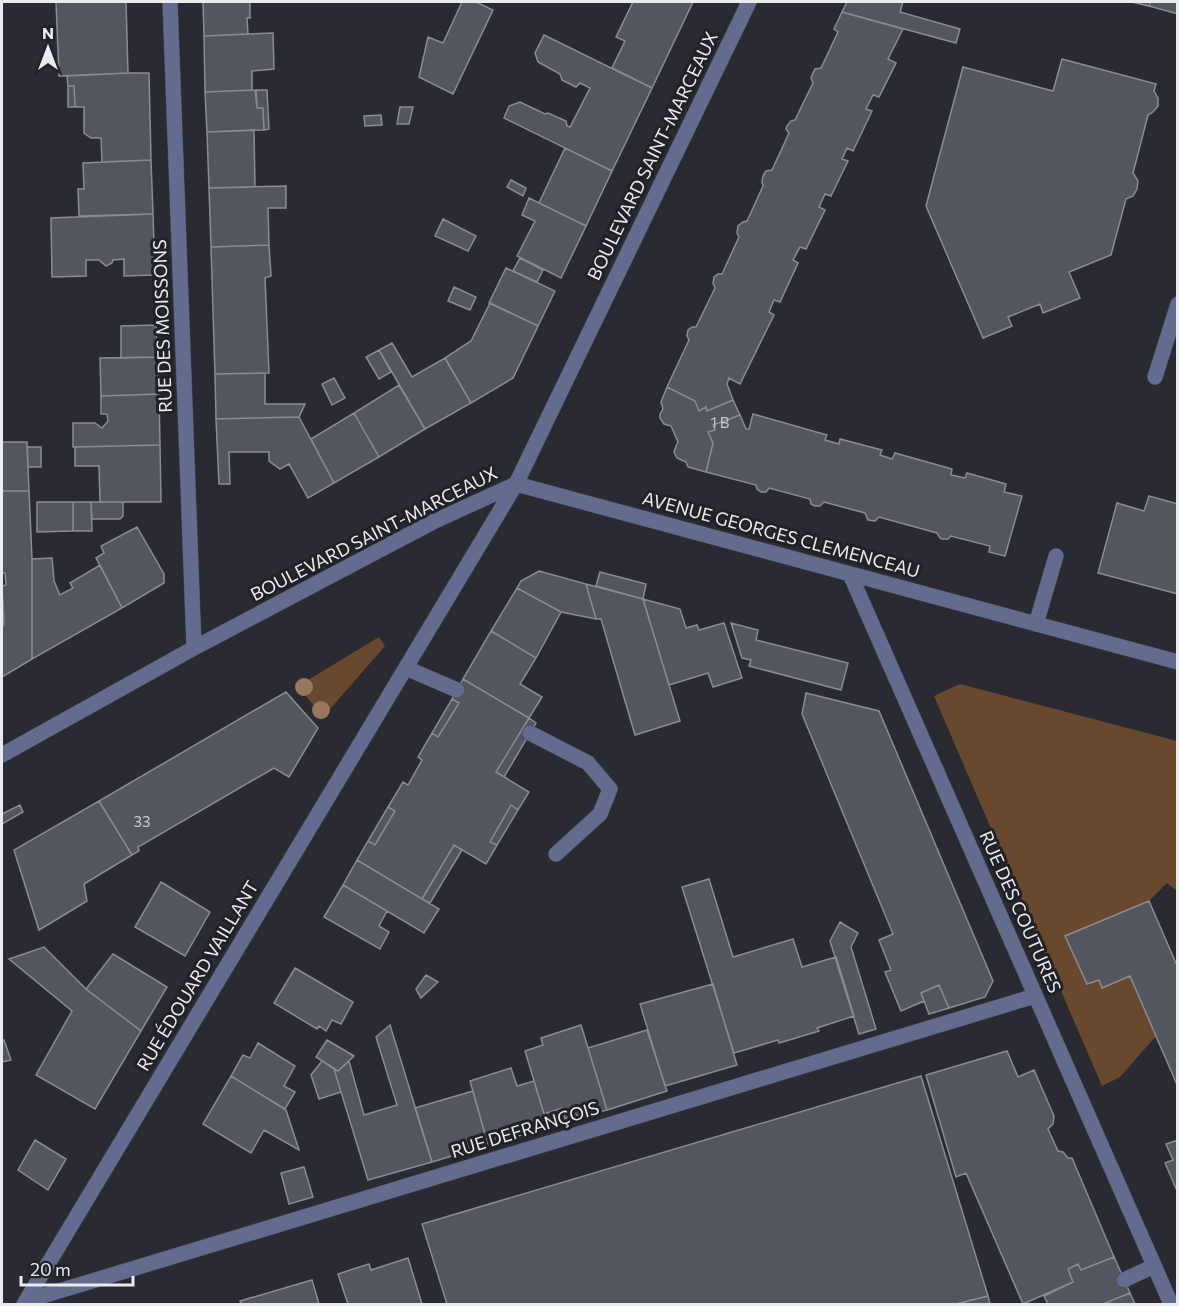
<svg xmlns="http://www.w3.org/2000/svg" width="1179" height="1306" font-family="Commissioner,sans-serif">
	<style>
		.green { fill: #68492d }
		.building { fill: #54565e; stroke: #8a8c94; stroke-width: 1.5 }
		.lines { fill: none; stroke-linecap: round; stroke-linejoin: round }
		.lane-casing { stroke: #45464c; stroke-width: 16 }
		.street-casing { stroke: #45464c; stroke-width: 16 }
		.lane { stroke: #636b8f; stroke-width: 15 }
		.street { stroke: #636b8f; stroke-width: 15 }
		.tree { fill: #99775d }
		.labels { text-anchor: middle; stroke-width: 6; stroke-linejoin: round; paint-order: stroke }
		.number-label { font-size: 15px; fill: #c4c6cb }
		.street-label { font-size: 18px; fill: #eaebef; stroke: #202228 }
	</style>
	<rect width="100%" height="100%" fill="#2a2b32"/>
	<path class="green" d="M379 637 385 646 323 717 298 686Z
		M960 684 1177 741V891L1167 883 1149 901 1066 936 1087 984 1099 980 1102 987 1130 976 1156 1036 1120 1077 1102 1086 934 696Z"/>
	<path class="building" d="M56 2H126L128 73 59 76Z
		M203 2H250V18H247L248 34 204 36Z
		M462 2H476L493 10 453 94 419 77 428 37 443 43Z
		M633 2H693L652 88 612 68 625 41 616 37Z
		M847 2H903L900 12 960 29 956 43 842 12Z
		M1132 2H1150L1149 6Z
		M1150 2H1178V14L1149 6Z
		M842 12 903 29 888 59 896 63 879 97 873 95 866 109 872 111 853 151 847 148 842 159 848 161 831 196 825 194 819 207 825 210 806 249 800 247 793 260 798 263 780 302 774 300 769 312 774 315 740 384 729 378 727 384 733 400 707 411 706 407 699 411 695 401 667 387 689 340 687 336 688 330 692 327H696L715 288 713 283 714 277 718 274H722L739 237 737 233 738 226 743 222 747 221 763 186 762 182 763 176 766 171 772 170 789 133 786 129 787 126 791 121 795 120 813 83 811 78 813 73 815 69 821 68 838 32 834 29Z
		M273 33 274 69 252 71V90L205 92 204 36Z
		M544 35 652 88 612 171 504 118 509 106 520 102 545 114 548 113 566 121 567 126 570 127 590 88 580 83 576 87 562 80 560 74 538 62 535 53Z
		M1062 59 1156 84 1154 91 1158 98V106L1153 112 1148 115 1133 173 1138 181 1137 189 1133 196 1126 199 1111 255 1069 272 1080 298 1043 313 1040 304 1008 317 1012 326 983 338 926 206 963 67 1053 91Z
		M128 73H149L151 160 102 162 101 138H91L84 133V107H75L74 86H68L67 76Z
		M68 86H74L75 107H68Z
		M255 90 257 108H263L264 130 207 132 205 92Z
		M256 90H267L269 129 264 130 263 108H257Z
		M400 107H413L409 124H397Z
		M381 115 382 125 365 126 364 116Z
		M254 130 255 187 209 188 207 132Z
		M565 148 612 171 586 226 539 203Z
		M151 160 153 214 79 216 78 189H84L83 163Z
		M511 180 526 188 523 196 507 187Z
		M286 186V208H268L269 245 211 247 209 188Z
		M529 198 586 226 561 278 517 256 535 221 522 215Z
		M153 214 155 275 124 276V259L113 260 112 263 106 266 99 260H86V276L52 277 51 218Z
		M443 219 476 236 468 251 435 236Z
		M269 245 271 276 265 278 269 373 215 374 211 247Z
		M520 258 543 270 537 282 513 271Z
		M506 268 555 291 538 326 489 303Z
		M454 287 476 297 470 310 448 301Z
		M490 303 538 326 513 378 471 403 445 358 471 341Z
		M156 325 157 357 121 358V326Z
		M392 343 412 377 445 358 471 403 425 429 379 350Z
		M379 350 391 372 379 379 366 357Z
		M157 357 159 394 101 396 100 358Z
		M265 373V404H305L299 417 216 419 215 374Z
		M334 378 345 398 332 405 322 384Z
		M399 385 425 429 379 457 354 413Z
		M667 387 695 401 699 411 706 407 707 411 733 400 740 415 713 425 715 430 708 432 713 443 706 472 688 467 686 462 677 458 674 452 676 446 678 442 671 426 664 424 660 418V414L663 409 661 402Z
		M159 394 160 445 73 447V423H95L102 428 108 421 107 414H101V396Z
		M354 413 379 457 334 483 311 439Z
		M753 414 827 435 825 440 839 444 840 439 882 450 880 455 892 459 895 453 952 469 951 475 965 478 967 473 1006 484 1004 492 1022 496 1005 556 989 552 990 546 951 536 948 539H942L940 538 937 533 879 517 875 521 868 520 865 513 824 502 820 506H815L811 504 810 499 769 488 766 492H761L757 489 756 485 706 472 713 443 708 432 715 430 713 425 740 415 746 429H749Z
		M299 417 334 483 308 498 289 464 280 469 269 461V452H229L230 484H219L216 419Z
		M2 442H27L29 491H2Z
		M160 445 161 502H100L99 466H75V447Z
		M27 447H41V467H28Z
		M2 491H29L32 559V659L2 677V627L4 625 2 586 6 585 5 573H2Z
		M1149 496 1178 504V594L1098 573 1117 503 1144 511Z
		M37 502H73V531L37 532Z
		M73 502H91L92 531H73Z
		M91 502H123V516L120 519H92Z
		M137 527 164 574V583L122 608 96 558 104 553 101 546Z
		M52 558 54 581 60 595 73 588 70 583 100 565 122 608 32 659V559Z
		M539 571 586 584 596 619 561 612 517 588 521 581Z
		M600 572 646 584 643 599 596 586Z
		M586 584 643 599 680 721 635 735 601 619H596Z
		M517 588 561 612 536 658 491 631Z
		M643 599 680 609 686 628 697 625 699 630 724 623 742 678 713 687 708 673 669 685Z
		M731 623 758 630 756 640 848 663 841 690 749 666 751 660 742 658Z
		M491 631 536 658 520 684 542 697 529 718 463 679Z
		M463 679 529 718 496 772 529 792 518 810 511 805 490 842 497 845 486 864 454 845 422 899 357 860 368 841 375 845 395 811 388 807 403 782 408 785 422 760 418 757 432 733 438 737 459 703 452 699Z
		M286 692 318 728 289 777 274 768 138 847 139 851 132 855 99 801Z
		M806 693 879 711 993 981 985 997 949 1008 939 985 921 993 924 1001 901 1011 885 972 891 970 879 940 893 934 802 714Z
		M452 699 459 703 438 737 432 733Z
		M529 718 536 723 504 777 496 772Z
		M99 801 132 855 84 884 87 901 39 930 14 850Z
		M20 805 23 812 2 824V814Z
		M511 805 518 810 497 845 490 842Z
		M388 807 395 811 375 845 368 841Z
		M454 845 462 850 430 903 422 899Z
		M357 860 439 909 424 933 343 885Z
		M709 879 733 957 793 939 802 967 836 957 854 1016 817 1028 819 1031 779 1043 778 1040 734 1053 682 887Z
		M161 882 210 912 185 956 135 927Z
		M343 885 387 911 379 926 389 932 380 949 324 917Z
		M1149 901 1178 968V1087L1130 976 1102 988 1099 980 1087 984 1065 936Z
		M840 922 858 933 851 947 876 1029 859 1034 830 941Z
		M44 947 86 989 141 1031 95 1109 36 1075 72 1011 9 959Z
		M113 954 167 987 141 1031 86 989Z
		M295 968 353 1002 341 1024 332 1020 326 1031 319 1026 317 1029 274 1003Z
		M426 975 438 982 421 998 416 989Z
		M713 984 737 1065 665 1086 640 1004Z
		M939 985 949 1008 929 1014 921 993Z
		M390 1025 432 1162 368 1180 334 1069 338 1071 349 1061 364 1115 397 1105 376 1037Z
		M581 1025 607 1110 580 1117 579 1115 565 1119 562 1108 544 1114 525 1051 543 1045 541 1038Z
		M647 1030 667 1091 607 1110 588 1048Z
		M4 1040 11 1060 2 1062V1041Z
		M327 1040 354 1056 338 1071 316 1057Z
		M258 1043 295 1066 284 1086 295 1092 285 1109 231 1076 243 1055 250 1058Z
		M1007 1051 1018 1077 1034 1070 1054 1116 1053 1124 1048 1129 1058 1151 1063 1152 1068 1158H1072L1114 1257 1081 1270 1078 1264 1068 1269 1073 1282 1023 1304 966 1173 956 1177 926 1075Z
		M322 1061 334 1069 341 1092 319 1099 311 1075Z
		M511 1068 517 1086 534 1081 548 1127 488 1145 470 1081Z
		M231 1076 286 1110 299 1150 264 1130 251 1153 203 1124Z
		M921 1076 988 1296 956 1304H447L422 1224Z
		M473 1091 488 1145 432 1162 415 1108Z
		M35 1140 66 1159 48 1190 18 1170Z
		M1178 1140V1193L1165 1163 1173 1160 1166 1144Z
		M304 1167 313 1197 289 1204 281 1173Z
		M1114 1257 1130 1293 1103 1304H1048L1044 1296 1073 1282 1068 1269 1078 1264 1081 1270Z
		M408 1258 422 1304H348L338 1274 369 1264 371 1270Z
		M312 1280 319 1304H241L240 1301Z
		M1130 1293 1135 1304H1103Z
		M988 1296 990 1304H956Z"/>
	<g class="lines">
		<defs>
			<path id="lane" d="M1036 624 1056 556
				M406 668 457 690
				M530 733 588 763 610 789 600 814 556 854
				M1124 1280 1154 1266"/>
			<path id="street" d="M170 2 194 648
				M1155 377 1178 304
				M516 484 1178 662
				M850 574 1171 1304
				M2 755 194 648 393 543 435 521 516 484
				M26 1301 1035 996
				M24 1304 516 484 749 2"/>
		</defs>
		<use href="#lane" class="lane-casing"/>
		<use href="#street" class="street-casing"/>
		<use href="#lane" class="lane"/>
		<use href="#street" class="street"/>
	</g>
	<g class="tree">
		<circle cx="304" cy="687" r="9"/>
		<circle cx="321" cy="710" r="9"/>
	</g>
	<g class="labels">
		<g class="number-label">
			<text x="720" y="428">1 B</text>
			<text x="142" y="827">33</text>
		</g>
		<g class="street-label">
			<text transform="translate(653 156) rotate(-64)" y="6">BOULEVARD SAINT-MARCEAUX</text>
			<text transform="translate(163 326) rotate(-92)" y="6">RUE DES MOISSONS</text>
			<text transform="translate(374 534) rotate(-27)" y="6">BOULEVARD SAINT-MARCEAUX</text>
			<text transform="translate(781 535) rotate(15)" y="6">AVENUE GEORGES CLEMENCEAU</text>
			<text transform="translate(1020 912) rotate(66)" y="6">RUE DES COUTURES</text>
			<text transform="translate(198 976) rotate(-59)" y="6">RUE ÉDOUARD VAILLANT</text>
			<text transform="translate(525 1130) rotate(-17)" y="6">RUE DEFRANÇOIS</text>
		</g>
	</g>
	<rect width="1179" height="1306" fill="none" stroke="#eaebef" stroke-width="6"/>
	<g transform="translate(48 48)" stroke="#202228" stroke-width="4.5" paint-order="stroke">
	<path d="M0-4.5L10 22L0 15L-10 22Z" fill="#eaebef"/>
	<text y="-9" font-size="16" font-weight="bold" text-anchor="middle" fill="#eaebef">N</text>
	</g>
	<path d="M21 1276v9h112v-9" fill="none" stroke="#eaebef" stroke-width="3"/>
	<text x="30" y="1276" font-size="18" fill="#eaebef" stroke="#202228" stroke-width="4.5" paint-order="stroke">20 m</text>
</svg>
